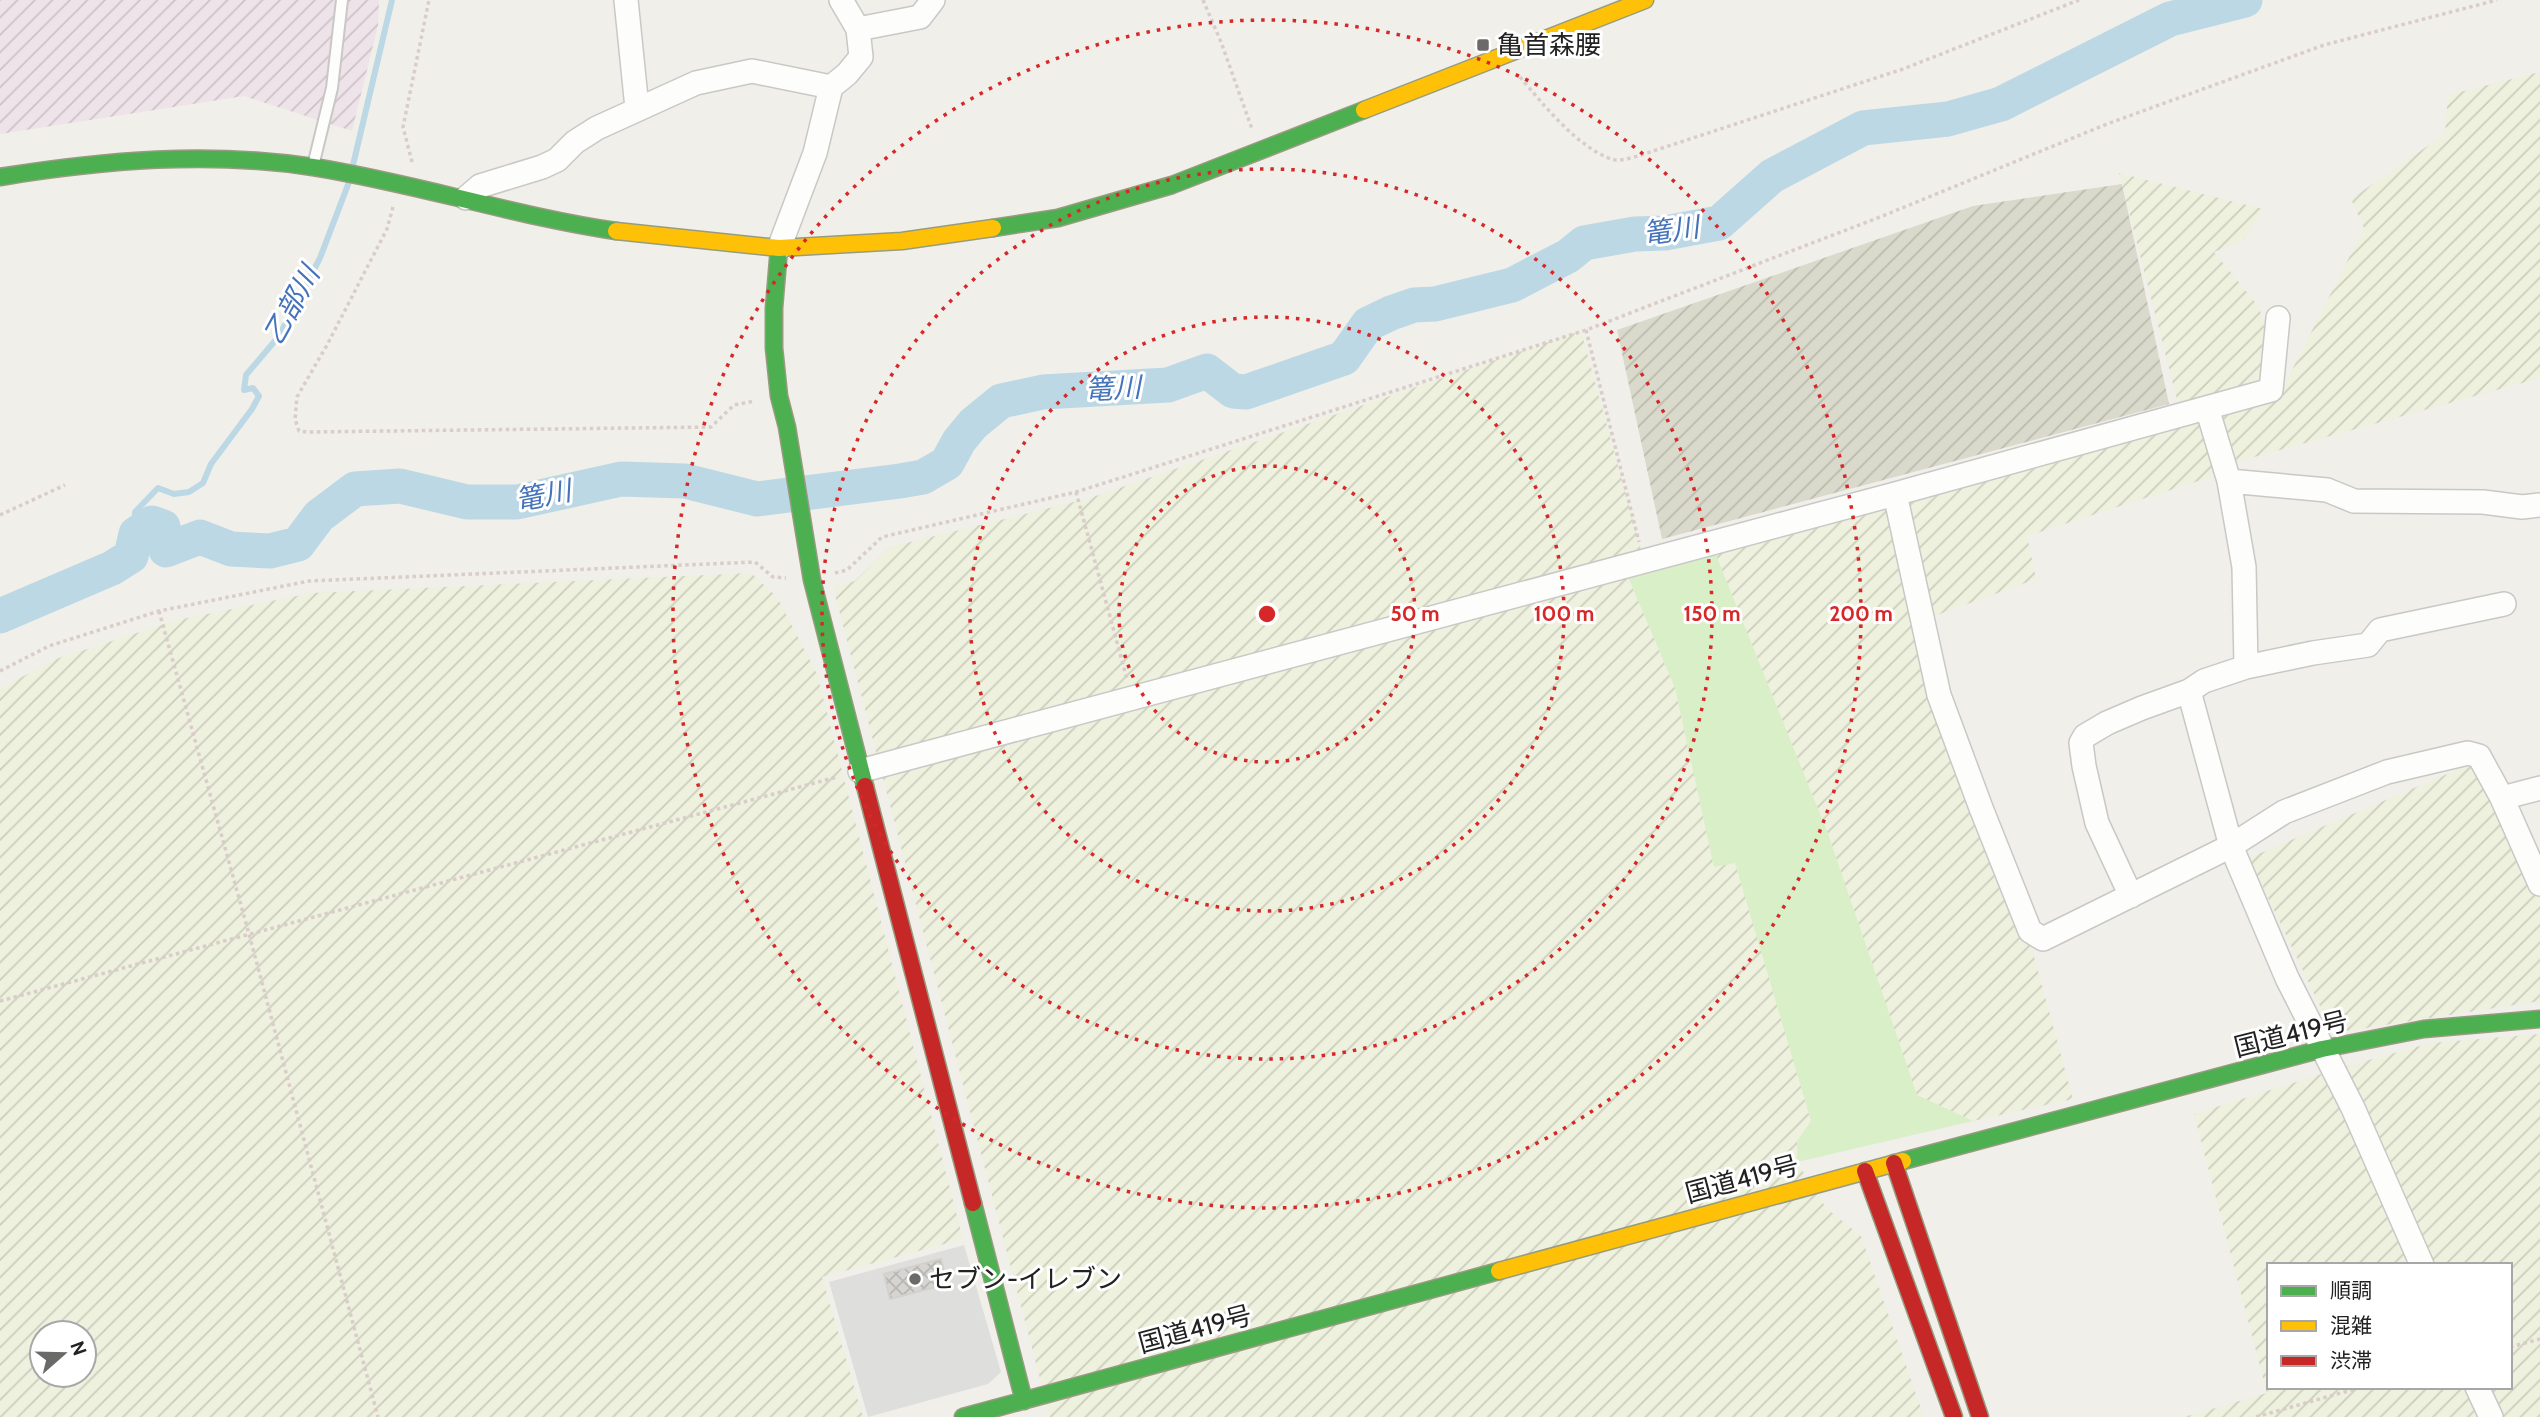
<svg xmlns="http://www.w3.org/2000/svg" width="2540" height="1417" font-family="Cabin,'Noto Sans JP',sans-serif">
	<style>
		.industrial { fill: url(#industrial-furrows) }
		.religious { fill: #dededc }
		.construction { fill: url(#construction-furrows) }
		.farmland { fill: url(#farmland-furrows); fill-rule: evenodd }
		.grass { fill: #d8efc7 }
		.lines { fill: none; stroke-linecap: round; stroke-linejoin: round }
		.stream { stroke: #bcd8e5; stroke-width: 6 }
		.river { stroke: #bcd8e5; stroke-width: 35 }
		.building { fill: url(#building-cross-hatch); stroke: #d4d1cb; stroke-width: 2 }
		.lane-casing { stroke: #c9c8c6; stroke-width: 14 }
		.street-casing { stroke: #c9c8c6; stroke-width: 26 }
		.fast-casing { stroke: #979c80; stroke-width: 19 }
		.slow-casing { stroke: #979c80; stroke-width: 19 }
		.jam-casing { stroke: #979c80; stroke-width: 19 }
		.path { stroke: #d9ccc9; stroke-width: 3.5; stroke-dasharray: 3.5 3.5; stroke-linecap: butt }
		.lane { stroke: #fdfdfc; stroke-width: 10 }
		.street { stroke: #fdfdfc; stroke-width: 23 }
		.fast { stroke: #4caf50; stroke-width: 16 }
		.slow { stroke: #ffc107; stroke-width: 16 }
		.jam { stroke: #c62828; stroke-width: 16 }
		.ring { fill: none; stroke: #d62828; stroke-width: 3.5; stroke-dasharray: 3.5 7 }
		.poi-dot { fill: #6a6a68; stroke: #fff; stroke-width: 2.5 }
		.labels { text-anchor: middle; stroke-width: 6; stroke-linejoin: round; paint-order: stroke }
		.poi-label { font-size: 26px; fill: #222; stroke: #fff; text-anchor: start }
		.street-label { font-size: 26px; fill: #222; stroke: #fff }
		.water-label { font-size: 28px; font-style: italic; fill: #4573ba; stroke: #fff }
		.centre { fill: #d62828; stroke: #fff; stroke-width: 3.5 }
		.ring-label { font-size: 21px; text-anchor: middle; font-weight: bold; fill: #d62828; stroke: #fff; stroke-width: 6; stroke-linejoin: round; paint-order: stroke }
	</style>
	<defs>
		<pattern id="industrial-furrows" width="10" height="10" patternUnits="userSpaceOnUse" patternTransform="scale(1.75)"><rect width="10" height="10" fill="#eee3e8"/><path d="M-1 1l2-2M0 10L10 0M9 11l2-2" fill="none" stroke="#ccc2c7"/></pattern>
		<pattern id="construction-furrows" width="10" height="10" patternUnits="userSpaceOnUse" patternTransform="scale(1.75)"><rect width="10" height="10" fill="#d9dacb"/><path d="M-1 1l2-2M0 10L10 0M9 11l2-2" fill="none" stroke="#babbae"/></pattern>
		<pattern id="farmland-furrows" width="10" height="10" patternUnits="userSpaceOnUse" patternTransform="scale(1.75)"><rect width="10" height="10" fill="#eef1dd"/><path d="M-1 1l2-2M0 10L10 0M9 11l2-2" fill="none" stroke="#cccebd"/></pattern>
		<pattern id="building-cross-hatch" width="8" height="8" patternUnits="userSpaceOnUse" patternTransform="scale(1.75)"><rect width="8" height="8" fill="#d7d5d1"/><path d="M0 0l8 8M0 8l8-8" fill="none" stroke="#b8b7b3"/></pattern>
	</defs>
	<rect width="100%" height="100%" fill="#f0efea"/>
	<path class="industrial" d="M0 0H379L378 25 352 131 244 96 0 134Z"/>
	<path class="religious" d="M964 1245 1001 1372 988 1384 868 1417 829 1282Z"/>
	<path class="construction" d="M2122 184 2169 404 1662 539 1617 330 1973 206Z"/>
	<path class="farmland" d="M2540 72V378L2236 462 2222 416 2271 401 2282 390 2364 228 2351 199 2445 134 2448 95Z
		M2119 173 2263 209 2244 240 2214 252 2259 307 2265 329 2259 383 2192 400 2217 475 2027 536 2036 579 1915 623 1936 719 2032 949 2073 1099 1973 1121 1917 1096 1828 834 1714 550 1626 572 1675 688 1714 867 1735 863 1811 1121 1797 1141V1162L1826 1208 1861 1236 1924 1417H1050L833 587 855 581 890 547 1090 498 1581 331 1644 561 2181 415Z
		M751 573 777 597 817 674 963 1239 822 1277 863 1417H0V689L53 660 177 620 312 593ZM42 1333H84V1375H42Z
		M2471 764 2530 880 2540 879V1001L2333 1033 2249 858Z
		M2540 1034V1417H2184L2267 1393 2194 1114 2347 1066 2431 1043ZM2269 1265H2510V1387H2269Z"/>
	<path class="grass" d="M1714 550 1828 834 1917 1095 1973 1121 1797 1162V1141L1811 1121 1735 863 1714 867 1675 688 1626 572Z"/>
	<g class="lines">
		<path class="stream" d="M353 165 392 0
			M136 534 135 512 158 488 174 494 189 492 203 483 211 464 252 409 259 396 253 388 244 390 246 375 279 336 320 258 349 182"/>
		<path class="river" d="M0 616 112 568 131 556 136 534 152 523 163 527 166 550 200 537 231 549 270 551 298 544 319 516 355 489 400 486 467 502H517L621 479 685 481 757 499 900 481 923 477 947 463 959 441 973 424 1001 401 1043 392 1168 385 1207 371 1233 391 1246 392 1344 358 1368 324 1391 313 1414 305 1435 304 1512 285 1568 256 1584 243 1635 234 1665 233 1719 223 1772 176 1863 128 1948 119 2001 104 2170 19 2245 0"/>
	</g>
	<path class="building" d="M941 1259 947 1284 890 1299 884 1274Z"/>
	<g class="lines">
		<defs>
			<path id="lane" d="M313 166 332 88 342 0"/>
			<path id="street" d="M626 0 637 108
				M858 29 920 17 933 0
				M466 198 480 186 542 167 557 160 575 142 597 128 696 83 752 71 831 87
				M779 248 815 153 831 87 847 74 861 57 858 29 841 0
				M2207 408 2229 481 2327 490 2354 501 2483 502 2522 507 2540 505
				M2229 481 2244 567 2246 667
				M1895 494 1939 695 1981 808 2030 931 2043 939 2231 846 2284 812 2387 772 2468 753 2479 756 2502 798 2540 884
				M2189 691 2231 846 2287 978 2353 1108 2422 1265
				M860 771 1895 494 2271 390 2278 318
				M2502 798 2540 788
				M2131 896 2097 823 2084 766 2081 743 2085 736 2107 723 2142 708 2189 691 2204 681 2246 667 2313 653 2368 645 2380 630 2504 604
				M2477 1387 2491 1417"/>
			<path id="fast" d="M0 177C104 160 209 151 313 167 415 183 514 216 616 231
				M993 228 1058 218 1172 185 1364 110
				M779 248 774 308V348L779 396 787 427 812 580 865 786
				M1903 1161 2322 1049 2424 1029 2540 1019
				M973 1203 1024 1401
				M963 1417 1499 1271"/>
			<path id="slow" d="M1364 110 1645 0
				M616 231 779 248 902 241 993 228
				M1499 1271 1903 1161"/>
			<path id="jam" d="M865 786 973 1203
				M1894 1163 1980 1417
				M1865 1171 1954 1417"/>
		</defs>
		<use href="#lane" class="lane-casing"/>
		<use href="#street" class="street-casing"/>
		<use href="#fast" class="fast-casing"/>
		<use href="#slow" class="slow-casing"/>
		<use href="#jam" class="jam-casing"/>
		<path class="path" d="M1203 0 1221 42 1252 129
			M1520 77C1543 104 1576 146 1611 159 1618 162 1630 158 1638 156L1903 69 2079 0
			M412 162 403 127 429 0
			M393 207 387 229 327 345 297 397 295 419 299 431 308 432 711 427 734 405 755 401
			M1586 330 1639 542
			M1076 492 1127 679
			M0 515 65 485
			M835 573 847 570 882 537 1076 492 1586 330 1885 215 2107 124 2324 45 2497 0
			M159 611 249 934 378 1417
			M0 671 49 646 159 611 309 581 755 562 773 577 786 578
			M0 1001 837 777
			M2510 1347 2540 1339
			M2256 1417 2362 1387"/>
		<use href="#lane" class="lane"/>
		<use href="#street" class="street"/>
		<use href="#fast" class="fast"/>
		<use href="#slow" class="slow"/>
		<use href="#jam" class="jam"/>
	</g>
	<g class="ring">
		<circle cx="1267" cy="614" r="148"/>
		<circle cx="1267" cy="614" r="297"/>
		<circle cx="1267" cy="614" r="445"/>
		<circle cx="1267" cy="614" r="594"/>
	</g>
	<g class="poi-dot">
		<rect x="1476" y="38" width="14" height="14" rx="3.5"/>
		<circle cx="915" cy="1279" r="7"/>
	</g>
	<g class="labels">
		<g class="poi-label">
			<text x="1497" y="54">亀首森腰</text>
			<text x="929" y="1288">セブン-イレブン</text>
		</g>
		<g class="street-label">
			<text transform="translate(2291 1034) rotate(-14)" y="9">国道419号</text>
			<text transform="translate(1742 1179) rotate(-15)" y="9">国道419号</text>
			<text transform="translate(1195 1329) rotate(-15)" y="9">国道419号</text>
		</g>
		<g class="water-label">
			<text transform="translate(1671 230) rotate(-8)" y="10">篭川</text>
			<text transform="translate(291 305) rotate(-61)" y="10">乙部川</text>
			<text transform="translate(1113 388) rotate(-3)" y="10">篭川</text>
			<text transform="translate(543 495) rotate(-11)" y="10">篭川</text>
		</g>
	</g>
	<circle cx="1267" cy="614" r="10" class="centre"/>
	<g class="ring-label">
		<text x="1415" y="621">50 m</text>
		<text x="1564" y="621">100 m</text>
		<text x="1712" y="621">150 m</text>
		<text x="1861" y="621">200 m</text>
	</g>
	<rect x="2267" y="1263" width="245" height="126" fill="#ffffff" stroke="#a7a7a7" stroke-width="2"/>
	<rect x="2281" y="1286" width="35" height="10" fill="#4caf50" stroke="#a7a7a7" stroke-width="2"/>
	<text x="2330" y="1298" font-size="21" fill="#222222">順調</text>
	<rect x="2281" y="1321" width="35" height="10" fill="#ffc107" stroke="#a7a7a7" stroke-width="2"/>
	<text x="2330" y="1333" font-size="21" fill="#222222">混雑</text>
	<rect x="2281" y="1356" width="35" height="10" fill="#c62828" stroke="#a7a7a7" stroke-width="2"/>
	<text x="2330" y="1368" font-size="21" fill="#222222">渋滞</text>
	<g transform="translate(63 1354) rotate(70)"><circle r="33" fill="#ffffff" stroke="#a7a7a7" stroke-width="2"/>
	<path d="M0-5L12 26L0 18L-12 26Z" fill="#6a6a68"/>
	<text y="-10" font-size="19" font-weight="bold" text-anchor="middle" fill="#222222">N</text>
	</g>
</svg>
